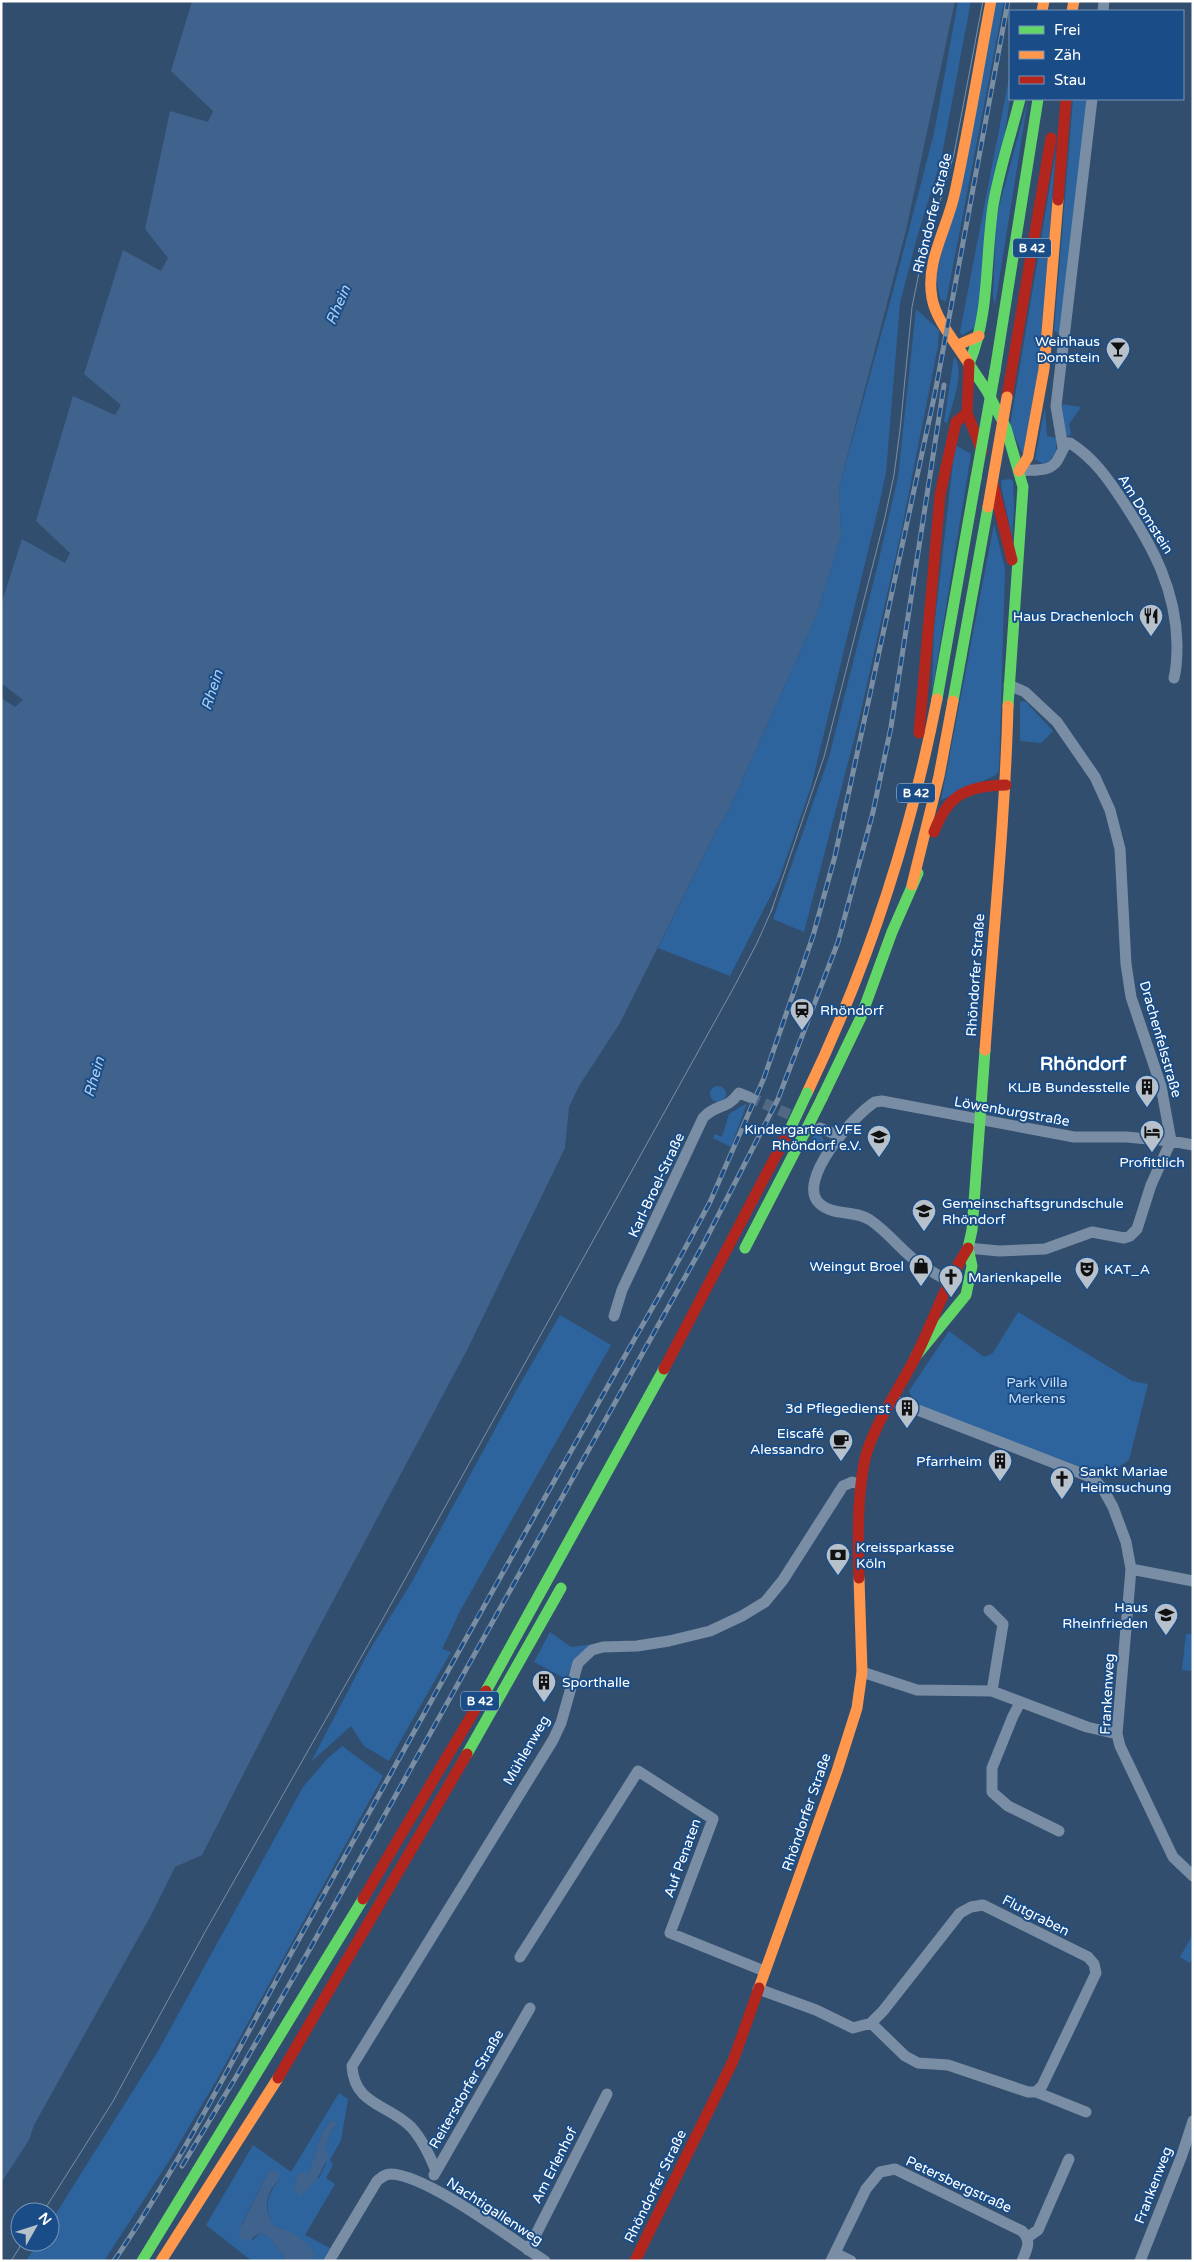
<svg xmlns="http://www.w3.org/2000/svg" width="1194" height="2262" font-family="'Varela Round',sans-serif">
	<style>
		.green { fill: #2d649e; fill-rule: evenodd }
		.water { fill: #3f638d }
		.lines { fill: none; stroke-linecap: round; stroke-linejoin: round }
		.street-tunnel { stroke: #516984; stroke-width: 11; stroke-dasharray: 11 5.5; stroke-linecap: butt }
		.street { stroke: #798da4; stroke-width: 11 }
		.fast { stroke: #63d668; stroke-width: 11 }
		.slow { stroke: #ff974d; stroke-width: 11 }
		.jam { stroke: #b3261e; stroke-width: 11 }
		.tram { stroke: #7a8ea3; stroke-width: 1 }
		.rail-casing { stroke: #7a8ea3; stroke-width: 5 }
		.rail { stroke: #1a4d87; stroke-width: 3; stroke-dasharray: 9; stroke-linecap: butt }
		.fast-bridge { stroke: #63d668; stroke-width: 11 }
		.slow-bridge { stroke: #ff974d; stroke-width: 11 }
		.labels { text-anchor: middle; stroke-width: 4; stroke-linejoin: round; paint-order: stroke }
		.shield { fill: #1a4d87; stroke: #bacadb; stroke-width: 1 }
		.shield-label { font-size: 12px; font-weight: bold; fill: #fff }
		.street-label { font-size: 14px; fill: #fff; stroke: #1a4d87 }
		.poi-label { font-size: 14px; fill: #fff; stroke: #1a4d87; text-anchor: end }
		.park-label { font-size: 14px; fill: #c7dff9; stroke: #1a4d87 }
		.water-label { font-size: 15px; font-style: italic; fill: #add0f4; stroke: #1a4d87 }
		.district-label { font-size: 19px; font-weight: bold; fill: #fff; stroke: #1a4d87 }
	</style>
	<rect width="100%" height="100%" fill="#324e6e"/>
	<path class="green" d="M958 1H971L941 160 917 237 900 303 886 472 880 501 811 787 779 879 730 976 658 948 716 831 729 809 817 614 841 535 839 488 892 295 934 133Z
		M997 1H1004L946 302 940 299 936 277Z
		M1010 73V99L976 327 962 335 960 332Z
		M1028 99 995 305 993 297 996 218Z
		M1073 99H1090L1060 334 1054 331Z
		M1056 149 1039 369 1023 455 1010 426Z
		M916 309 939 330 938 346 900 537 857 728 804 932 773 919 829 757 877 568 898 477Z
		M954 357C966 370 951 408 947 423L944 422Z
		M1061 404 1081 407 1069 424 1071 434 1069 436 1065 435Z
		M1045 407 1047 436 1056 438C1057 450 1056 459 1043 464L1035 459Z
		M955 445 971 454 932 693 934 629Z
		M1010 479 1013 481 1014 509 1012 537 1001 485 1002 480Z
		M994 524 1005 569 999 770 996 775 941 800Z
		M1023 701 1026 702 1053 731 1041 743 1020 741V702Z
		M710 1094a8 8 0 1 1 16 0a8 8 0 1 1-16 0Z
		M747 1103 731 1147 713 1138 715 1134 722 1137 729 1114Z
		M816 1132 823 1138 824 1149 821 1153 807 1147Z
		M1018 1312 1132 1381 1148 1384 1129 1460 1104 1477 1098 1473 916 1407 909 1391 949 1331 984 1357 993 1353Z
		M560 1315 611 1345 460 1611 442 1649 451 1652 389 1761 364 1746 351 1726 311 1762 369 1651 410 1585 516 1391Z
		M550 1632 571 1647 595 1644C578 1652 573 1662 566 1679L534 1662Z
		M1186 1634H1193V1671L1182 1670Z
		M342 1746 383 1776 216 2081 169 2161 104 2261H26L38 2242H50V2223L158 2051 303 1787 327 1759Z
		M1193 1934V1958L1190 1963 1180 1957Z
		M339 2093 348 2099 341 2140 330 2160 333 2165 326 2178 335 2184 305 2235 330 2248 322 2261H310L313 2251C301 2239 291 2230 274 2226 263 2208 267 2195 279 2180L268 2172 242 2224 253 2240 260 2233 269 2237 287 2261H252L206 2225 253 2145 291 2172ZM331 2120 338 2123 331 2131 325 2148 326 2164 319 2178 294 2189 298 2174 309 2173 322 2132Z"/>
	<path class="water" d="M192 1H955L906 230 839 488 841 535 817 614 729 809 716 831 620 1023 579 1086 569 1107 565 1148 467 1350 309 1646 202 1855 175 1867 150 1917 34 2125 29 2140 1 2183V698L15 707 23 700 1 683V605L22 539 65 563 70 553 36 521 73 396 115 415 121 405 84 374 123 250 161 271 168 258 145 229 170 111 208 122 213 111 171 71Z
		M331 2120 338 2123 331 2131 325 2148 329 2155C320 2174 318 2182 300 2196L294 2189 298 2173H309L322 2132Z
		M277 2171 280 2175C279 2181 276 2183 272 2188 264 2202 266 2213 274 2226 289 2230 311 2240 315 2257L310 2261H287L269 2237 260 2233 248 2241 242 2239 238 2233 268 2172Z"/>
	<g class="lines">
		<path class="street-tunnel" d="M749 1097 800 1119"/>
		<path class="street" d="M1103 11 1104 1
			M1063 448 1056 406 1092 99
			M1019 471C1032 469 1049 473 1057 461 1061 455 1062 449 1067 443H1070C1094 458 1109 480 1124 503 1153 547 1176 590 1177 644 1177 656 1177 667 1174 678
			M820 1128 840 1136
			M968 1248 999 1251 1045 1249 1092 1232 1124 1238 1130 1236 1137 1229 1151 1185 1171 1141 1161 1086 1131 997 1126 964 1120 849 1110 810 1095 777 1057 722 1025 692 1009 685
			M948 1281C937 1275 926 1268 916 1261 900 1249 887 1231 870 1220 856 1210 833 1216 820 1204 794 1182 855 1114 875 1102L882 1101 1074 1137H1126L1171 1141 1193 1145
			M614 1316 622 1290 703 1118C716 1103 726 1111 739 1093L749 1097
			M892 1400 1093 1478 1103 1489 1113 1507 1126 1542 1131 1569 1117 1734 1120 1746 1173 1857 1193 1876
			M1131 1569 1193 1581
			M989 1610 1003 1624 992 1691
			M862 1672 917 1690 992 1691 1087 1727 1117 1734
			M1020 1703 1013 1716 992 1768V1792L1008 1806 1059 1831
			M520 1957 638 1771 713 1819 670 1933 764 1971
			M758 1989 816 2010 853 2028 871 2023 883 2011 960 1913 971 1907 983 1905 1088 1957 1094 1964 1096 1973 1042 2086 1036 2092H1028L948 2065 918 2063 905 2056 871 2023
			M1036 2092 1086 2112
			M436 2171C430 2156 423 2140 411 2127 388 2104 354 2105 352 2066L553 1740 561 1723 578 1663 592 1650 603 1647 637 1646 669 1641 710 1631 742 1616 765 1602 783 1580 843 1486 852 1482 860 1484
			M434 2175 530 2008
			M1028 2237 1038 2230 1069 2159
			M528 2250 607 2094
			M835 2253 851 2261
			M329 2261 377 2181C382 2177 385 2174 391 2174 427 2175 512 2239 545 2261
			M831 2261 866 2189 880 2172 895 2169 1022 2231C1032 2241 1027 2249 1022 2261
			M1140 2261 1182 2155 1193 2121"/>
		<path class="fast" d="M969 364 987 391 1006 428 1023 487 1008 706
			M969 364C990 313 985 260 993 206 999 170 1011 135 1020 99
			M995 371 1038 99
			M937 699 976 478
			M953 701 988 507
			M822 1098 861 1017 892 932 918 873
			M745 1248 805 1132
			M916 1356 966 1295 972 1266 968 1248 972 1230 985 1050
			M486 1691 664 1369
			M467 1754 561 1588
			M142 2261 363 1899"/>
		<path class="slow" d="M1042 11 1044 1
			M1072 11 1074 1
			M958 345 979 336
			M969 364C957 344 936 321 932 298 925 261 948 227 955 192 969 128 979 64 991 1
			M1019 471 1028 457 1044 369 1058 200
			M912 885 939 776 953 701
			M985 1050C993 935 1005 821 1008 706
			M807 1093C868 966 910 838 937 699
			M759 1988 837 1771 857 1708 862 1672 859 1578
			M161 2261 278 2078"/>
		<path class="jam" d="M1058 200 1066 99
			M969 364 967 413 982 451
			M1007 397 1051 138
			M993 484 1012 560
			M919 733 940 495 956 422 967 413
			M934 832C948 794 967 786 1006 785
			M664 1369 791 1127
			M859 1578C858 1540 857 1501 864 1464 869 1432 900 1388 915 1358 934 1320 945 1284 968 1248
			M363 1899 486 1691
			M278 2078 467 1754
			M635 2261 733 2061 759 1988"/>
		<path class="tram" d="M771 912 824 757 885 517 894 475 900 430 912 307 920 268 954 154 983 1
			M43 2212 112 2103 205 1932 380 1624 734 987 757 943 773 907
			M11 2261 23 2242"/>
		<defs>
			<path id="rail" d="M182 2166 239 2072 311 1947 703 1245 778 1099 838 942 873 812 891 727 944 385
				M114 2261C188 2152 245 2035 309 1921 426 1710 542 1500 662 1291L710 1202 764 1078 813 936 835 856 935 393 1008 1"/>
		</defs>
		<use href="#rail" class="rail-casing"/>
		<use href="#rail" class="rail"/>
		<path class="fast-bridge" d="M976 478 995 371
			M791 1127 807 1093
			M805 1132 822 1098"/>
		<path class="slow-bridge" d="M988 507 1007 397"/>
	</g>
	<defs>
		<symbol id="bar-pin" viewBox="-11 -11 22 30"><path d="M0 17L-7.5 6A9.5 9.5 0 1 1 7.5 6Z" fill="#b7c1cc" stroke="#1a4d87"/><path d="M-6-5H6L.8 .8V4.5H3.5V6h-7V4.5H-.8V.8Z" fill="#111"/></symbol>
		<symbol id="restaurant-pin" viewBox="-11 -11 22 30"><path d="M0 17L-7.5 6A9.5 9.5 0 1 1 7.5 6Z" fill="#b7c1cc" stroke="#1a4d87"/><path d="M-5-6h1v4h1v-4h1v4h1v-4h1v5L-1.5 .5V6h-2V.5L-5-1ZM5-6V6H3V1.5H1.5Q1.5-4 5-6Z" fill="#111"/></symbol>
		<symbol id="station-pin" viewBox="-11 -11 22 30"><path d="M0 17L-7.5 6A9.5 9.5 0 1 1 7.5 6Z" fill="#b7c1cc" stroke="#1a4d87"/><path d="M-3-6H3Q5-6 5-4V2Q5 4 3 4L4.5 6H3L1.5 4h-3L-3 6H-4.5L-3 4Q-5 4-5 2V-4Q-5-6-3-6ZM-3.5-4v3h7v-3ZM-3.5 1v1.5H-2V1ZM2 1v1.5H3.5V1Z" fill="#111"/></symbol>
		<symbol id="building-pin" viewBox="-11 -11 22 30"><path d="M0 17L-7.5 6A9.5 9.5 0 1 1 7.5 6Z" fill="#b7c1cc" stroke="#1a4d87"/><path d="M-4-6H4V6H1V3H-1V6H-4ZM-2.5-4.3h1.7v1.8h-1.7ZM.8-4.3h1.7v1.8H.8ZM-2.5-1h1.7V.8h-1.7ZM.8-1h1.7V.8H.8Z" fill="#111"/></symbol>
		<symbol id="hotel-pin" viewBox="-11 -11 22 30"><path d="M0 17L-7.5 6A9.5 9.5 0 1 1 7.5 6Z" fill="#b7c1cc" stroke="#1a4d87"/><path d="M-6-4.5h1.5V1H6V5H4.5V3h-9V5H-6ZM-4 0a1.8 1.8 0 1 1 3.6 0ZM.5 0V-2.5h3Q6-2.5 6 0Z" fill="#111"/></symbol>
		<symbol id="school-pin" viewBox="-11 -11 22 30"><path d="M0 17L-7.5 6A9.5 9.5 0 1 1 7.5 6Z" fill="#b7c1cc" stroke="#1a4d87"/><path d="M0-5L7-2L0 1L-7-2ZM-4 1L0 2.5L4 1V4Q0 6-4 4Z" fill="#111"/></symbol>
		<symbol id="shop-pin" viewBox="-11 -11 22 30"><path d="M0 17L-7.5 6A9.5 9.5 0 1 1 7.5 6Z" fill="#b7c1cc" stroke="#1a4d87"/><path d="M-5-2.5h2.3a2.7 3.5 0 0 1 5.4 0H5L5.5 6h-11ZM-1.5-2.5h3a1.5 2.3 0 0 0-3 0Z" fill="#111"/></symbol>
		<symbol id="theatre-pin" viewBox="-11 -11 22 30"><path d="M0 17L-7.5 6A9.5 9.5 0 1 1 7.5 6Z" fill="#b7c1cc" stroke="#1a4d87"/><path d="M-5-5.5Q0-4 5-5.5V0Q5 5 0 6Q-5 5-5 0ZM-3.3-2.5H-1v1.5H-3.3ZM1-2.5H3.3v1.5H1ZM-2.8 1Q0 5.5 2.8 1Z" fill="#111"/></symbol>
		<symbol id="church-pin" viewBox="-11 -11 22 30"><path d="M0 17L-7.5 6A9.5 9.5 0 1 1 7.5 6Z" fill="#b7c1cc" stroke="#1a4d87"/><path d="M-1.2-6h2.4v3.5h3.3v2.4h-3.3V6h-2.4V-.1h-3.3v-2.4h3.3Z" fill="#111"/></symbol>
		<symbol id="cafe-pin" viewBox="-11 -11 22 30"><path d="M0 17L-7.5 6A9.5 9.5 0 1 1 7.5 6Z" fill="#b7c1cc" stroke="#1a4d87"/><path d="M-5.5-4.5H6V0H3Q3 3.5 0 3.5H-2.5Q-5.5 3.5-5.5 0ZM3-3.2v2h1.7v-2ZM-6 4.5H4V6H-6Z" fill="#111"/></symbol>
		<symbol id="bank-pin" viewBox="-11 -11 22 30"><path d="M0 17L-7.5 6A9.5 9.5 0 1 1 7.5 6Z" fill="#b7c1cc" stroke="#1a4d87"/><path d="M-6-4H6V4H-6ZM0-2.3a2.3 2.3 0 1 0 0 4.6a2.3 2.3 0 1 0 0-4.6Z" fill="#111"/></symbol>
	</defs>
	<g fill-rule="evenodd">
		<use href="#bar-pin" x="1104" y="335" width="28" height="38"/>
		<use href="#restaurant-pin" x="1137" y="602" width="28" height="38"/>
		<use href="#station-pin" x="788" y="996" width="28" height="38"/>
		<use href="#building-pin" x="1133" y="1073" width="28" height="38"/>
		<use href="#hotel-pin" x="1138" y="1118" width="28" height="38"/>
		<use href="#school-pin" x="865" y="1123" width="28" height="38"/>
		<use href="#school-pin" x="910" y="1197" width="28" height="38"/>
		<use href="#shop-pin" x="907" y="1252" width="28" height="38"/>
		<use href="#theatre-pin" x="1073" y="1255" width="28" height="38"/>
		<use href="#church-pin" x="937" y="1263" width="28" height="38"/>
		<use href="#building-pin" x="893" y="1394" width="28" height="38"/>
		<use href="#cafe-pin" x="827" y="1427" width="28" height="38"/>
		<use href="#building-pin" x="986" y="1447" width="28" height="38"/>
		<use href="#church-pin" x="1048" y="1465" width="28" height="38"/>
		<use href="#bank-pin" x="824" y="1541" width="28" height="38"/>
		<use href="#school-pin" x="1152" y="1601" width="28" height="38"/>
		<use href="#building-pin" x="530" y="1668" width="28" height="38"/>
	</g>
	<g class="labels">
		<g class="shield">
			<rect x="1013" y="238.5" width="38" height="19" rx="4"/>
			<rect x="897" y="783.5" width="38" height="19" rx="4"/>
			<rect x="461" y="1691.5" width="38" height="19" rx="4"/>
		</g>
		<g class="shield-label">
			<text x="1032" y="252">B 42</text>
			<text x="916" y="797">B 42</text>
			<text x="480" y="1705">B 42</text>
		</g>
		<g class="street-label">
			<text transform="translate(932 213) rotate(-76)" y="5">Rhöndorfer Straße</text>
			<text transform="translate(1146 514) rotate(58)" y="5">Am Domstein</text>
			<text transform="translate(975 975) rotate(-86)" y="5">Rhöndorfer Straße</text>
			<text transform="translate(1161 1039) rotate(74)" y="5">Drachenfelsstraße</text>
			<text transform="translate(1012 1111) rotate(10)" y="5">Löwenburgstraße</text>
			<text transform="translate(656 1185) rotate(-65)" y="5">Karl-Broel-Straße</text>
			<text transform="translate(1107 1694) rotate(-87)" y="5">Frankenweg</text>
			<text transform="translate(526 1750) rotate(-60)" y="5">Mühlenweg</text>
			<text transform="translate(806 1812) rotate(-71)" y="5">Rhöndorfer Straße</text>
			<text transform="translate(682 1858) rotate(-70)" y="5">Auf Penaten</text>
			<text transform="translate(1036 1915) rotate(27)" y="5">Flutgraben</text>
			<text transform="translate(466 2089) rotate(-60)" y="5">Reitersdorfer Straße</text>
			<text transform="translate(554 2165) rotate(-63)" y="5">Am Erlenhof</text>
			<text transform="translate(959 2184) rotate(25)" y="5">Petersbergstraße</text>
			<text transform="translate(1153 2185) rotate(-69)" y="5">Frankenweg</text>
			<text transform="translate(655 2186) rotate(-64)" y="5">Rhöndorfer Straße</text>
			<text transform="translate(495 2211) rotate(33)" y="5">Nachtigallenweg</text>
		</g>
		<g class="poi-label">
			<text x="1100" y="346">Weinhaus<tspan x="1100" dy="16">Domstein</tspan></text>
			<text x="1134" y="621">Haus Drachenloch</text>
			<text x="820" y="1015" text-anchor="start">Rhöndorf</text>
			<text x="1130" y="1092">KLJB Bundesstelle</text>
			<text x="862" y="1134">Kindergarten VFE<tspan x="862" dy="16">Rhöndorf e.V.</tspan></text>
			<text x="1152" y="1167" text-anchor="middle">Profittlich</text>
			<text x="942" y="1208" text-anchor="start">Gemeinschaftsgrundschule<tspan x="942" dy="16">Rhöndorf</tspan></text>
			<text x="904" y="1271">Weingut Broel</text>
			<text x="1104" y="1274" text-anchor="start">KAT_A</text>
			<text x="968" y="1282" text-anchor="start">Marienkapelle</text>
			<text x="890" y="1413">3d Pflegedienst</text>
			<text x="824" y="1438">Eiscafé<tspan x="824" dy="16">Alessandro</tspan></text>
			<text x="982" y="1466">Pfarrheim</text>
			<text x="1080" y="1476" text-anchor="start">Sankt Mariae<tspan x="1080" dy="16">Heimsuchung</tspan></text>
			<text x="856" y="1552" text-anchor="start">Kreissparkasse<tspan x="856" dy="16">Köln</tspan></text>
			<text x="1148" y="1612">Haus<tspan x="1148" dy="16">Rheinfrieden</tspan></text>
			<text x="562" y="1687" text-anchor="start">Sporthalle</text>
		</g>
		<g class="park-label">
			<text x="1037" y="1387">Park Villa<tspan x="1037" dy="16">Merkens</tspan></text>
		</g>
		<g class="water-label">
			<text transform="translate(338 305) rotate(-67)" y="5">Rhein</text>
			<text transform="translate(212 690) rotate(-72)" y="5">Rhein</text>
			<text transform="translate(94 1077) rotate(-74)" y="5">Rhein</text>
		</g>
		<g class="district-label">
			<text x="1083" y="1070">Rhöndorf</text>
		</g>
	</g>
	<rect width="1194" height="2262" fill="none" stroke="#ffffff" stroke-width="5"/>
	<rect x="1009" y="10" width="175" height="90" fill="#1a4d87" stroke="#7694b7"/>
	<rect x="1019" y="26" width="25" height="8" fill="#63d668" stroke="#7694b7"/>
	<text x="1054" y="35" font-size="15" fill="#ffffff">Frei</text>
	<rect x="1019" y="51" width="25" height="8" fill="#ff974d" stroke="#7694b7"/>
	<text x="1054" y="60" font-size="15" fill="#ffffff">Zäh</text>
	<rect x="1019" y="76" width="25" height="8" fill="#b3261e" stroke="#7694b7"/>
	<text x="1054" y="85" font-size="15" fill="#ffffff">Stau</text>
	<g transform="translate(35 2227) rotate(51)"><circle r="24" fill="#1a4d87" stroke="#7694b7"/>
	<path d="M0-4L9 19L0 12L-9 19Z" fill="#b7c1cc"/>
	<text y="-8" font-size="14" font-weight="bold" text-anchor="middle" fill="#ffffff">N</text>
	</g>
</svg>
